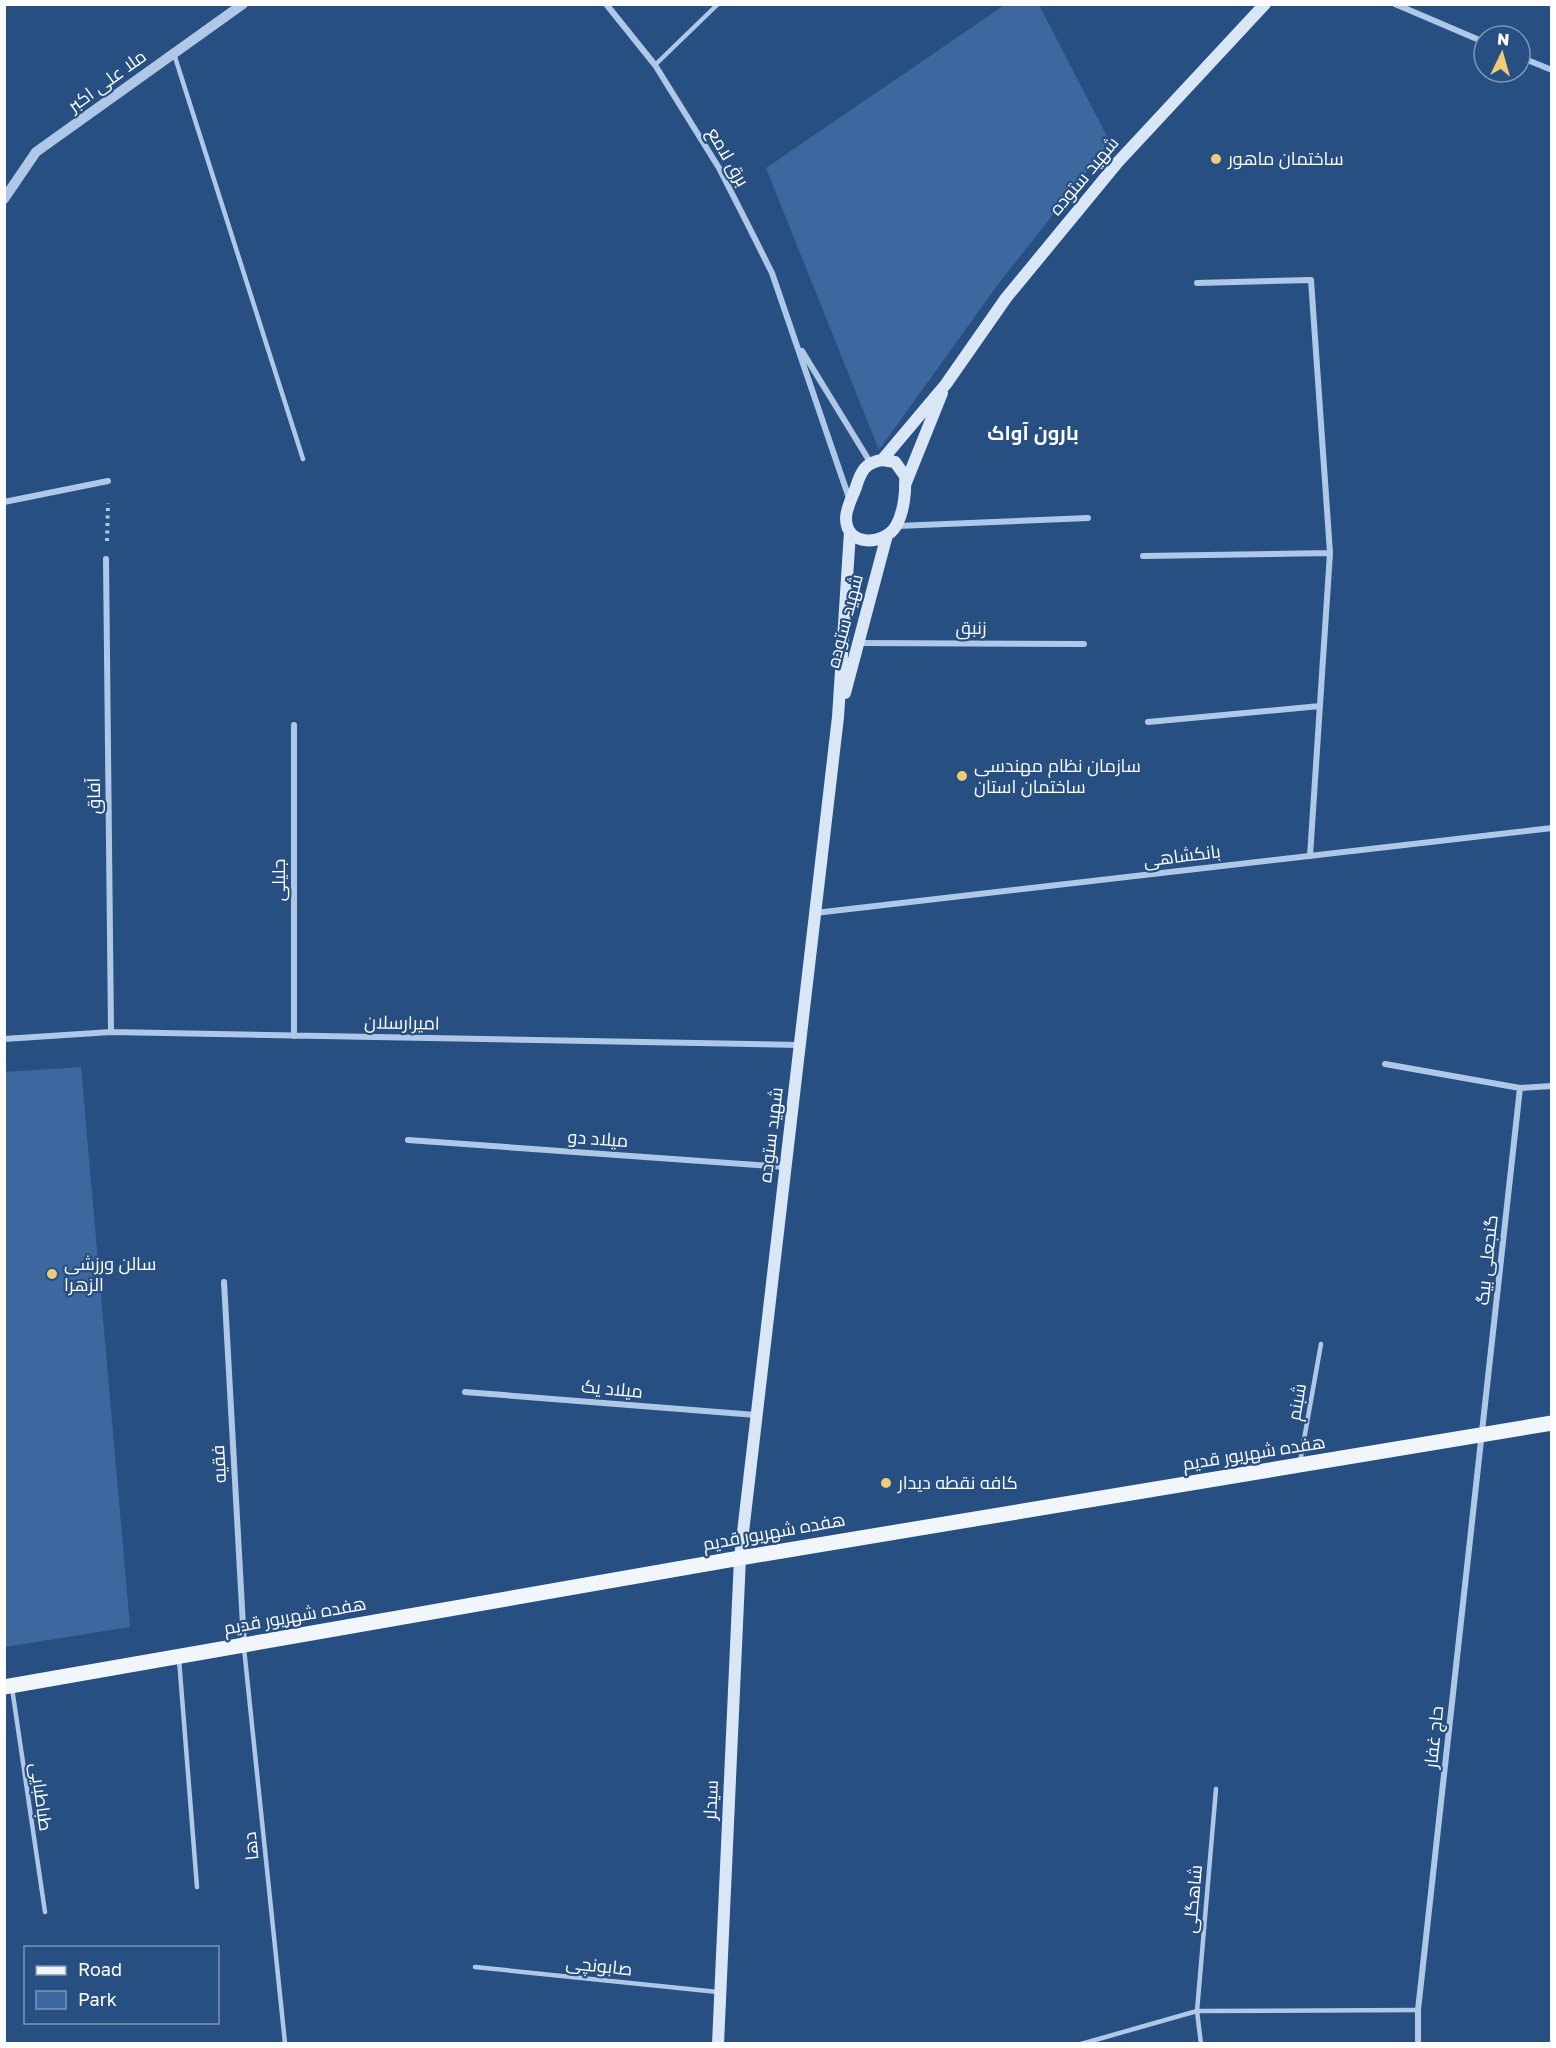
<svg xmlns="http://www.w3.org/2000/svg" width="1556" height="2048" font-family="'Golos Text',Cairo,sans-serif">
	<style>
		.green { fill: #3c689f }
		.lines { fill: none; stroke-linecap: round; stroke-linejoin: round }
		.path { stroke: #b0c8e7; stroke-width: 4; stroke-dasharray: 3 4.5; stroke-linecap: butt }
		.service { stroke: #b0c8e7; stroke-width: 4.5 }
		.minor { stroke: #b0c8e7; stroke-width: 6 }
		.tertiary { stroke: #b0c8e7; stroke-width: 10 }
		.secondary { stroke: #d9e6f6; stroke-width: 12 }
		.primary { stroke: #f1f6fd; stroke-width: 15 }
		.poi-dot { fill: #efcc75; stroke: #274f82; stroke-width: 2 }
		.labels { text-anchor: middle; stroke-width: 4.5; stroke-linejoin: round; paint-order: stroke }
		.street-label { font-size: 18px; fill: #fff; stroke: #274f82 }
		.poi-label { font-size: 18px; fill: #fff; stroke: #274f82; text-anchor: start }
		.neighbourhood-label { font-size: 20px; font-weight: bold; fill: #fff; stroke: #274f82 }
	</style>
	<rect width="100%" height="100%" fill="#274f82"/>
	<path class="green" d="M1006 4 1039 5 1110 142 996 287 879 450 766 168Z
		M81 1067 130 1627 5 1647V1072Z"/>
	<g class="lines">
		<path class="path" d="M107 541 108 503"/>
		<path class="service" d="M174 54 303 459
			M655 65 718 4
			M1300 1462 1321 1344
			M244 1648 285 2043
			M179 1659 197 1887
			M12 1688 45 1912
			M475 1967 718 1992
			M1081 2044 1197 2011 1418 2010
			M1201 2044 1197 2011 1216 1789"/>
		<path class="minor" d="M606 4 655 65 719 168 748 225 772 273 850 501
			M1395 4 1484 42
			M1520 57 1552 70
			M1197 283 1311 280 1330 553 1310 856
			M802 351 870 462
			M4 502 108 481
			M897 526 1088 518
			M1143 556 1330 553
			M106 559 111 1032
			M859 643 1084 644
			M1148 722 1320 706
			M294 725V1036
			M815 913 1552 828
			M4 1039 111 1032 799 1045
			M1385 1064 1520 1088 1552 1086
			M408 1140 785 1167
			M224 1282 244 1644
			M465 1392 756 1415
			M1418 2044V2010L1520 1088"/>
		<path class="tertiary" d="M4 199 36 152 243 4"/>
		<path class="secondary" d="M882 460 946 384 1006 298 1118 162 1265 4
			M882 460 895 462 905 476C906 491 904 512 896 526 884 546 846 547 846 518 846 508 853 496 856 487 861 471 865 463 882 460Z
			M905 485 942 393
			M845 693 887 535
			M718 2044 740 1558 838 717 850 532"/>
		<path class="primary" d="M4 1687 740 1558 1552 1423"/>
	</g>
	<g class="poi-dot">
		<circle cx="1216" cy="159" r="6"/>
		<circle cx="962" cy="776" r="6"/>
		<circle cx="52" cy="1274" r="6"/>
		<circle cx="886" cy="1483" r="6"/>
	</g>
	<g class="labels">
		<g class="street-label">
			<text transform="translate(107 81) rotate(-36)" y="6">ملا علی اکبر</text>
			<text transform="translate(728 157) rotate(60)" y="6">برق لامع</text>
			<text transform="translate(1084 176) rotate(-50)" y="6">شهید ستوده</text>
			<text transform="translate(845 621) rotate(-75)" y="6">شهید ستوده</text>
			<text x="971" y="634">زنبق</text>
			<text transform="translate(94 796) rotate(-91)" y="6">آفاق</text>
			<text transform="translate(1182 856) rotate(-7)" y="6">بانکشاهی</text>
			<text transform="translate(279 880) rotate(-90)" y="6">جلیلی</text>
			<text transform="translate(402 1023) rotate(1)" y="6">امیرارسلان</text>
			<text transform="translate(771 1135) rotate(-83)" y="6">شهید ستوده</text>
			<text transform="translate(598 1139) rotate(4)" y="6">میلاد دو</text>
			<text transform="translate(1487 1260) rotate(-84)" y="6">گنجعلی بیگ</text>
			<text transform="translate(612 1389) rotate(5)" y="6">میلاد یک</text>
			<text transform="translate(1297 1402) rotate(-80)" y="6">شبنم</text>
			<text transform="translate(1254 1453) rotate(-9)" y="6">هفده شهریور قدیم</text>
			<text transform="translate(219 1464) rotate(-93)" y="6">فقیه</text>
			<text transform="translate(774 1532) rotate(-10)" y="6">هفده شهریور قدیم</text>
			<text transform="translate(295 1616) rotate(-10)" y="6">هفده شهریور قدیم</text>
			<text transform="translate(1434 1737) rotate(-84)" y="6">حاج غفار</text>
			<text transform="translate(41 1797) rotate(82)" y="6">طباطبایی</text>
			<text transform="translate(711 1800) rotate(-87)" y="6">سیدلر</text>
			<text transform="translate(251 1846) rotate(-96)" y="6">دها</text>
			<text transform="translate(1193 1899) rotate(-85)" y="6">شاهگلی</text>
			<text transform="translate(599 1966) rotate(6)" y="6">صابونچی</text>
		</g>
		<g class="poi-label">
			<text x="1228" y="165">ساختمان ماهور</text>
			<text x="974" y="772">سازمان نظام مهندسی<tspan x="974" dy="21">ساختمان استان</tspan></text>
			<text x="64" y="1270">سالن ورزشی<tspan x="64" dy="21">الزهرا</tspan></text>
			<text x="898" y="1489">کافه نقطه دیدار</text>
		</g>
		<g class="neighbourhood-label">
			<text x="1033" y="440">بارون آواک</text>
		</g>
	</g>
	<rect width="1556" height="2048" fill="none" stroke="#ffffff" stroke-width="12"/>
	<rect x="24" y="1946" width="195" height="78" fill="#274f82" stroke="#7d95b4" stroke-width="1.5"/>
	<rect x="36" y="1966" width="30" height="9" fill="#f1f6fd" stroke="#7d95b4" stroke-width="1.5"/>
	<text x="78" y="1976" font-size="18" fill="#ffffff">Road</text>
	<rect x="36" y="1991" width="30" height="18" fill="#3c689f" stroke="#7d95b4" stroke-width="1.5"/>
	<text x="78" y="2006" font-size="18" fill="#ffffff">Park</text>
	<g transform="translate(1502 54) rotate(5)"><circle r="28" fill="#274f82" stroke="#7d95b4" stroke-width="1.5"/>
	<path d="M0-4.5L10 22L0 15L-10 22Z" fill="#efcc75"/>
	<text y="-9" font-size="16" font-weight="bold" text-anchor="middle" fill="#ffffff">N</text>
	</g>
</svg>
